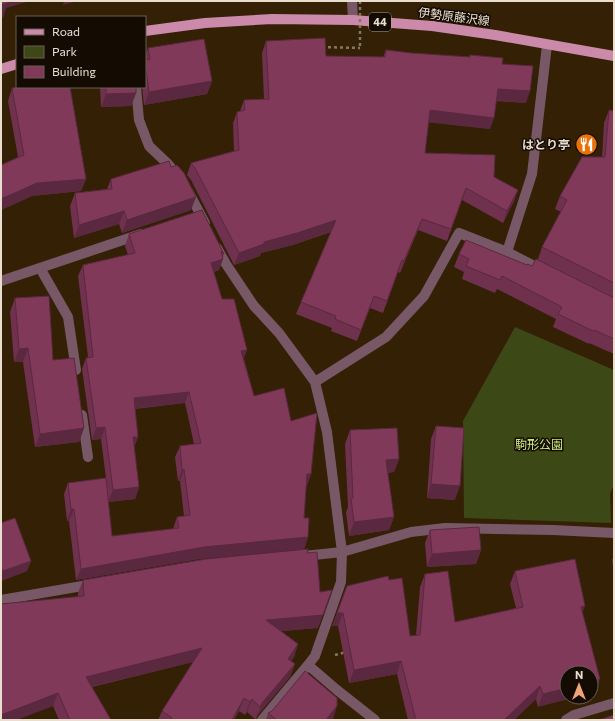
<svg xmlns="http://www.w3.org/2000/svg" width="615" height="721" font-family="Commissioner,'Noto Sans JP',sans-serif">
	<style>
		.green { fill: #3c4815 }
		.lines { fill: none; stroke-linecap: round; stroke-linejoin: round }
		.path { stroke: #85765f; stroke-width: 2.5; stroke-dasharray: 3 3; stroke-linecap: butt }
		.minor { stroke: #785867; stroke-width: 10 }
		.major { stroke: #cc8aab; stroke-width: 10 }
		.path-bridge { stroke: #85765f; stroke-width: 2.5; stroke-dasharray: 3 3; stroke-linecap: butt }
		.wall { fill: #6f314d; fill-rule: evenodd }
		.shaded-wall { fill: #5a283f }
		.building { fill: #81395a; stroke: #5a283f }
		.labels { text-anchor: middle; stroke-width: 3; stroke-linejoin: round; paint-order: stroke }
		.shield { fill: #140b03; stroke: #aa9f91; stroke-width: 1 }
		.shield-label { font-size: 11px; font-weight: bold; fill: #eadece }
		.street-label { font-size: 12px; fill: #eadece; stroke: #140b03 }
		.poi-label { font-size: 12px; font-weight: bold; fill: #eadece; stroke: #140b03; text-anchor: end }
		.park-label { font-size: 12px; fill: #ceea80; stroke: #140b03 }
	</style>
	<rect width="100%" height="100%" fill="#332005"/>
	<path class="green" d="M515 327 614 370V485L610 493 611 523 464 518 463 421Z"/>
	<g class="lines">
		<path class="path" d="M322 47 360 48
			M335 655 346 652"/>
		<path class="minor" d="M352 1 353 20
			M136 87 139 120 149 146 168 164 174 171
			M188 191 205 223
			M217 248 226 264 254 306 279 333 315 382 327 432 342 552 341 582 315 656 308 665 262 720
			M507 252 544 271
			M40 268 68 317 76 370
			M1 281 141 234
			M315 382 386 337 424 296 459 233 507 252 532 174 547 45
			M82 415 88 457
			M304 556 342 552 411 532 445 528 553 530 614 533
			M1 600 94 584
			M308 665 337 690 375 720
			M566 720 574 715 614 703"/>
		<path class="major" d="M145 31 205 23 272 19 353 20 432 26 495 35 614 56
			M1 69 17 64"/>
		<path class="path-bridge" d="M360 1V48"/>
	</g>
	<path class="wall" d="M266 41 326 56 383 57 386 50 411 53 469 57 470 55 502 64 526 103 496 101 490 129 428 122 425 153 494 177 518 190 514 201 503 223 462 200 447 241 418 230 400 273 398 272 383 313 370 308 357 341 331 331 332 328 296 314 301 302 331 232 293 245 261 253 260 256 234 265 191 180 187 175 191 163 234 151 233 123 237 112 240 111 244 100 264 99 262 53Z
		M148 48 212 81 207 94 144 105 142 87H145V57Z
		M100 87H136V93L131 106 101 107Z
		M12 88 86 179 81 191 32 196 1 210V165L18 157 8 101Z
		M609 110 614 111V354L589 343V344L553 327 556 319 497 289 495 293 462 279 464 272 454 267 459 254 532 266 538 259 542 247 561 212 555 209 560 196 602 157 604 123Z
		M171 167 191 210 122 233 119 224 74 238 70 206 75 193 107 189 111 179Z
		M202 210 224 254 219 270 214 272 222 299 244 359 254 396 291 421 311 474 307 485H306L304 518 308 537 304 549 199 559 76 580 69 521H67L64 494 68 483 106 478 101 439 92 440 82 369 86 358 88 357 78 276 83 265 128 255 125 246 129 234ZM185 403 194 444 180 446 175 457 178 481H180L184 516 177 517 173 529 112 536 108 502 135 499 139 487 134 447 138 437 135 409Z
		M15 298 53 360 84 428 79 442 35 447 23 362H14L10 312Z
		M436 426 455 500 427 498 431 439Z
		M350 430 399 459 394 472 388 473 394 517 389 530 349 536 346 512 348 507 345 444Z
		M1 523 31 561 27 571 1 581Z
		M430 530 481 550 476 564 427 567 425 543Z
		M307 553 318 628 281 631 298 644 294 657 291 661 295 664 290 677 257 716 256 720 247 712 245 715 239 711 234 720H158L162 711 193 662 92 687 111 720H59L53 706 16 720H1L78 596V593L83 580Z
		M614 555V572L612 560Z
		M515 571 582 613 600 679 595 692 591 693V673L538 707 536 699 514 720H408L397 674 349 683 338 626H332L347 586 389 580 410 636 416 635 420 587 425 574 455 622 516 608 510 584Z
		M268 713 332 720H266Z"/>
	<path class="shaded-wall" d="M4 1H30L6 8 3 18H1V5Z
		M64 1H78L63 5Z
		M212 81 207 94 144 105 149 92Z
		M498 89 530 91 526 103 493 100Z
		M136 93 131 106 101 107 106 94Z
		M430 110 494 118 490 129 425 122Z
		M86 179 81 191 32 196 1 210V199L37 183Z
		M518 190 514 201 503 223 507 211Z
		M196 197 191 210 122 233 127 220Z
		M124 211 119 224 74 238 79 225Z
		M422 219 418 230 400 273 404 261Z
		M336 220 332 231 293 245 261 253 260 256 234 265 239 253 264 242Z
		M223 259 219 270 207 274 211 263Z
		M374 296 370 308 357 341 361 330Z
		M28 348 23 362H14L19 349Z
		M247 350 243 361 241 351Z
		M189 392 185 403 129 409 134 398Z
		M105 427 101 439 92 440 96 428Z
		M84 428 79 442 35 447 40 434Z
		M133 437H138L134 448Z
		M399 459 394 472 381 473 386 460Z
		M184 469 180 481H178L182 470Z
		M307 474H311L307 485H302Z
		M431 484 460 486 455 500 427 498Z
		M139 487 135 499 108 502 113 490Z
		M71 509H74L69 521H67Z
		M394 517 389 530 349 536 354 522Z
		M308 537 304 549 199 559 76 580 81 569 204 547Z
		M481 550 476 564 427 567 432 554Z
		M31 561 27 571 1 581V575L3 571Z
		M585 606 580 619 581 607Z
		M337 613H343L338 626H332Z
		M323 615 318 628 261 633 266 620Z
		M298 644 294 657 284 671 288 659Z
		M202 648 197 661 81 689 86 677Z
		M401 661 397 674 349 683 354 670Z
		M295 664 290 677 257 716 262 703Z
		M600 679 595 692 591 693V682Z
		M540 686 536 699 514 720H504Z
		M567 688V697H577L538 707 543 694Z
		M58 693 53 706 16 720H1V715Z
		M244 698 239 711 234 720H232Z
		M252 699 247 712 245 715 250 702Z
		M337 706 333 720H326Z"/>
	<path class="building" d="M1 1H8V3L1 5Z
		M325 38 326 56 385 57 386 50 411 53 470 57V55L503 58 502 64 533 66 530 91 498 89 494 118 430 110 425 153 495 155 494 177 518 190 507 211 466 188 451 229 422 219 404 261 402 260 387 301 374 296 361 330 335 319 336 316 301 302 336 220 297 233 264 242V244L239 253 195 168 191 163 239 150 237 112 245 110 244 100 269 99 266 41Z
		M204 39 212 81 149 92 146 70 145 69V60L150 59 148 48Z
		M17 87H70L86 179 37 183 1 199V165L24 155 12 88Z
		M106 87H136V93L106 94Z
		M609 110 614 111V283L542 247 567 200 560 196 582 157H605Z
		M169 161 171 167 177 165 184 173 196 197 127 220 124 211 79 225 75 193 112 189 111 179Z
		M202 210 224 254 221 251 223 259 211 263 222 299H234L247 350 241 351 254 396 284 388 291 421 317 413 311 474H307L304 518H309L308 537 204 547 81 569 74 509H71L68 483 106 478 112 536 179 528 177 517 190 515 184 469 182 470 180 446 201 443 189 392 134 398 138 437H133L139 487 113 490 105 427 96 428 86 358 93 357 83 265 135 253 129 234Z
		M466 240 527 265V264L532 266 536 259 614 298V339L594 330 593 331 558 314 562 307 502 276 500 280 466 266 469 259 459 254Z
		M49 296 53 360 74 358 84 428 40 434 28 348 19 349 15 298Z
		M436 426 464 428 460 486 431 484Z
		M397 428 399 459 386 460 394 517 354 522 351 499 353 498 350 430Z
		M15 518 31 561 3 571 1 567V523Z
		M479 527 481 550 432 554 430 530Z
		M308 549 307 553 317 552 320 592 332 590 323 615 266 620 298 644 288 659 295 664 262 703 260 707 252 699 250 702 244 698 232 720H169L172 718 162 711 202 648 86 677 111 720H70L58 693 1 715V604L84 596 83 580 206 559Z
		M575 559 585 606 581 607 600 679 591 682V673H567V688L543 694 540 686 504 720H416L401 661 354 670 343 613H337L347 586 388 576 389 580 402 578 410 636 420 635 425 574 448 571 455 622 523 607 515 571Z
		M305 671 337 698V706L326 720H277L268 713 272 711Z
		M614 715V720H599Z"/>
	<defs>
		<symbol id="restaurant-disc" viewBox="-11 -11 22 22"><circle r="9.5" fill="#e8710a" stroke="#140b03"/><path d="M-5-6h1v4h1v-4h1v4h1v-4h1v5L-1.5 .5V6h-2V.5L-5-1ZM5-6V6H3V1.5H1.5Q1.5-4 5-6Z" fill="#fff"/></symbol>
	</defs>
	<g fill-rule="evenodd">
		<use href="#restaurant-disc" x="574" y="132" width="25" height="25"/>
	</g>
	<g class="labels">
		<rect class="shield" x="369" y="13" width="22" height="18" rx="3"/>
		<g class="shield-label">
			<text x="380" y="26">44</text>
		</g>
		<g class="street-label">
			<text transform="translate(454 17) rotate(7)" y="4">伊勢原藤沢線</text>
		</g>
		<g class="poi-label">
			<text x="570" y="149">はとり亭</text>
		</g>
		<g class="park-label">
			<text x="539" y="449">駒形公園</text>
		</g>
	</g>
	<rect width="615" height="721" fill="none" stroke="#eadece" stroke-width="4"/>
	<rect x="16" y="16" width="130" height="72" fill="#140b03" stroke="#6a5f54"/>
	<rect x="24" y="29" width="20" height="6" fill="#cc8aab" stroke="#6a5f54"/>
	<text x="52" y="36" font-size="12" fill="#eadece">Road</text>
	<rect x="24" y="46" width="20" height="12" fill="#3c4815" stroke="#6a5f54"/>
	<text x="52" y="56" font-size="12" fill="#eadece">Park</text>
	<rect x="24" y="66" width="20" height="12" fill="#81395a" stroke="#6a5f54"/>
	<text x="52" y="76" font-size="12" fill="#eadece">Building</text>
	<g transform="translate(579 685)"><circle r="19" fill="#140b03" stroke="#6a5f54"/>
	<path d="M0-3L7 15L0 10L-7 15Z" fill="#efa377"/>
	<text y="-6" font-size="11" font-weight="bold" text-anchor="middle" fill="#eadece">N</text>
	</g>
</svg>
